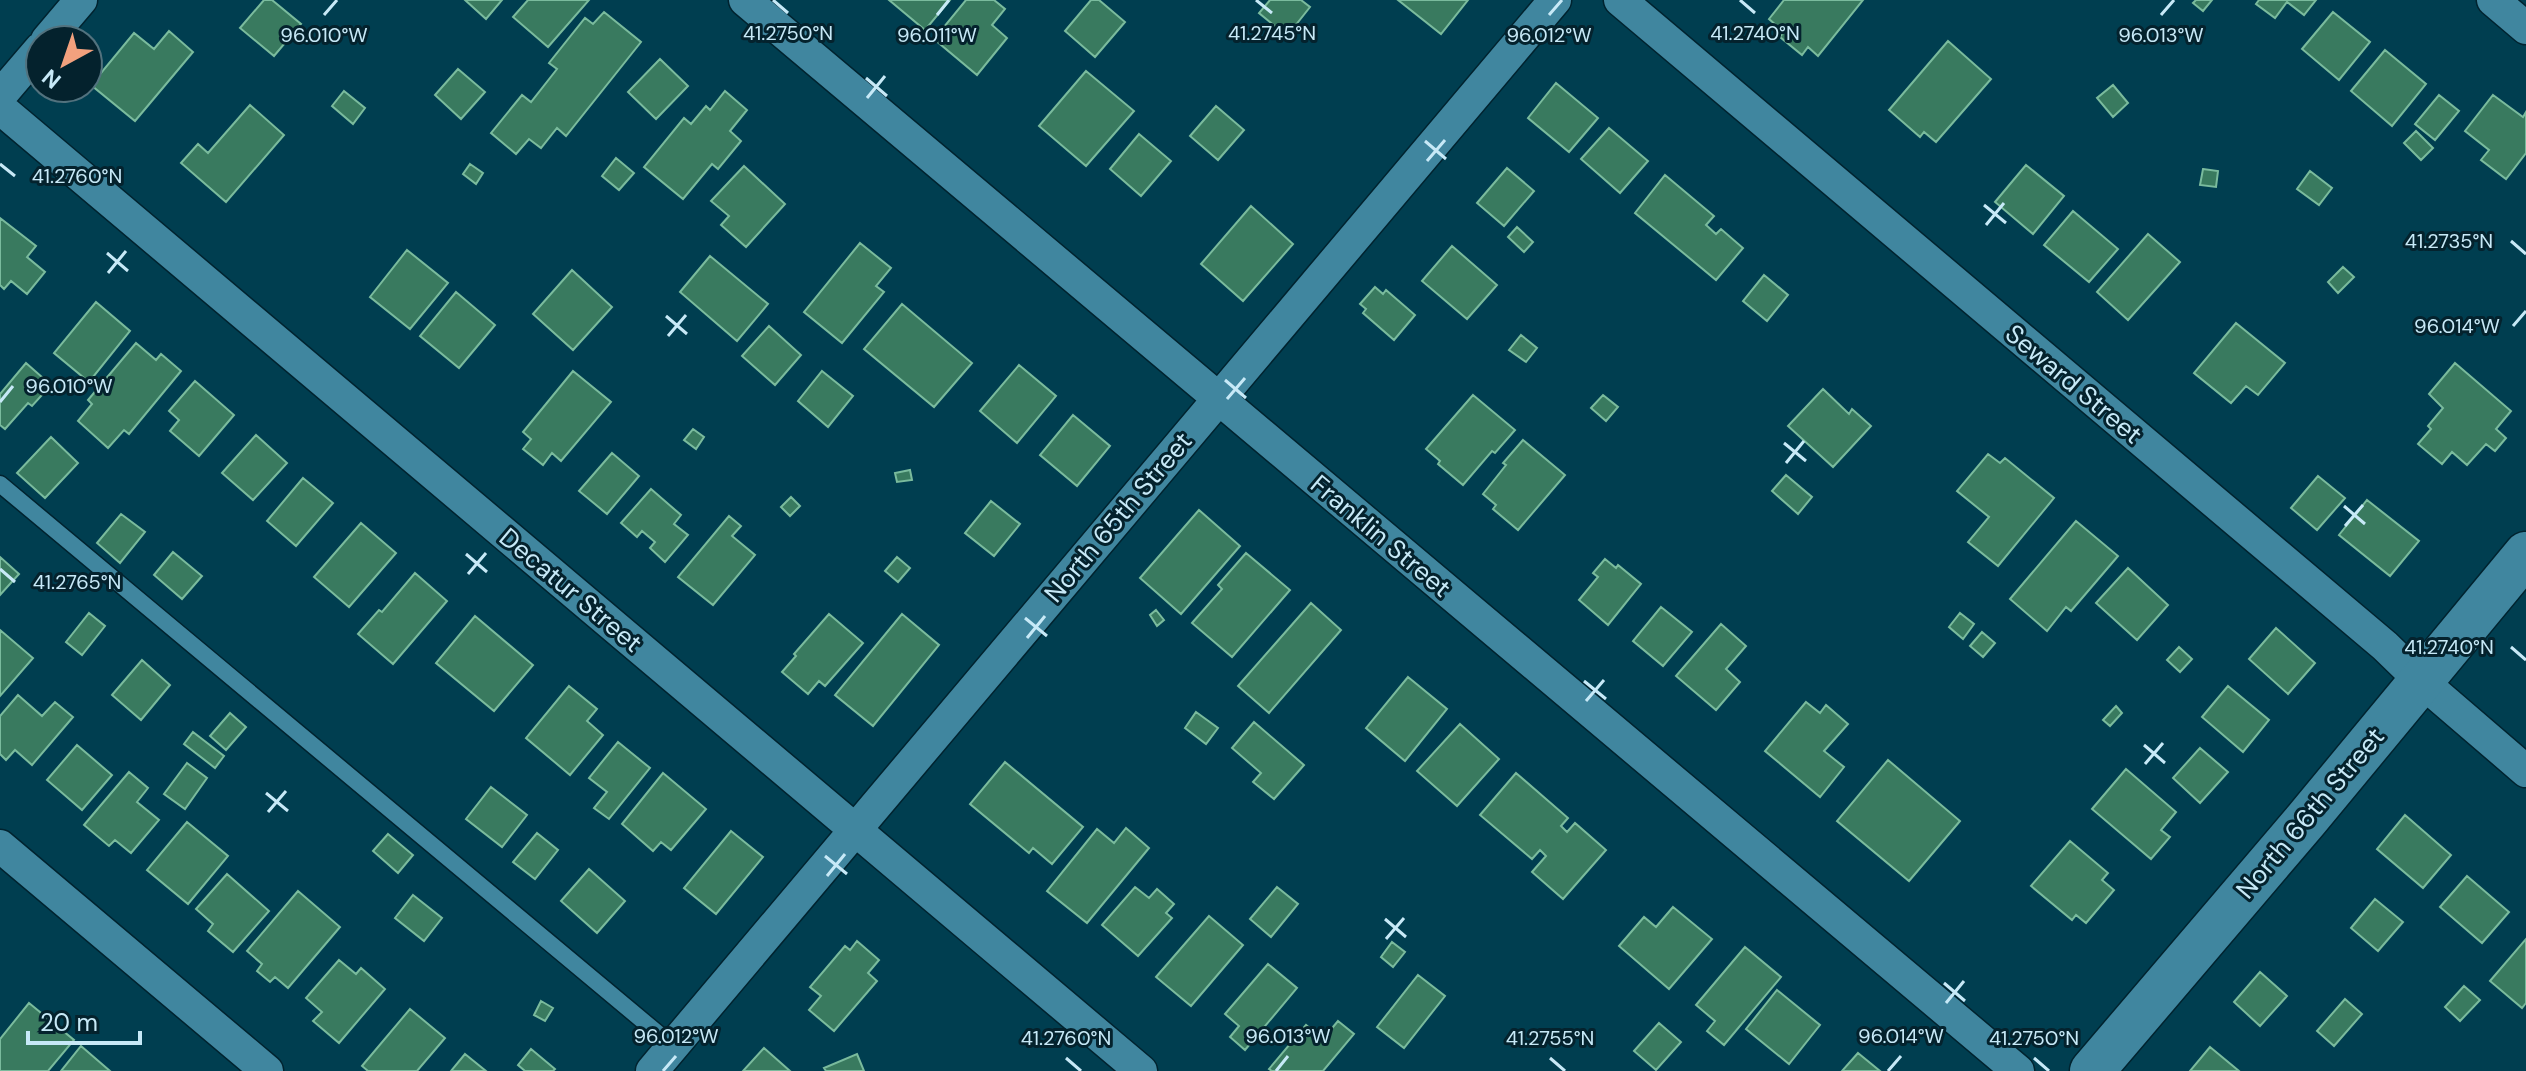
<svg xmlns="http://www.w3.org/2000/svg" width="2526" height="1071" font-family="'DM Sans',sans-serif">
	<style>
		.building { fill: #397a5f; stroke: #7abb9d; stroke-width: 2 }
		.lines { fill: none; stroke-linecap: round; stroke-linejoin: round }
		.lane-casing { stroke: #00232f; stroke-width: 19 }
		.street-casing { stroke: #00232f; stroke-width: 35 }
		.secondary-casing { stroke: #00232f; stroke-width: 47 }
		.lane { stroke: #40869f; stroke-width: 16 }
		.street { stroke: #40869f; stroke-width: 32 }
		.secondary { stroke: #40869f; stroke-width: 44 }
		.ticks { fill: none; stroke: #c7e9f7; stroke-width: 3 }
		.labels { text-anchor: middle; stroke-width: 6; stroke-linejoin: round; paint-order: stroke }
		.street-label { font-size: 26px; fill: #c7e9f7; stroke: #04222d }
		.ticks-label { font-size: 20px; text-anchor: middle; fill: #c7e9f7; stroke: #04222d; stroke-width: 6; stroke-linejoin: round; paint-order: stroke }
	</style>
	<rect width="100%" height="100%" fill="#003e50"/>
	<path class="building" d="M264 0H272L301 24 274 56 240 28Z
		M465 0H502L486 19Z
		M528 0H589L548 47 513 17Z
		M889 0H950L925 30Z
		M966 0H994L1005 9 992 25 1007 38 977 75 934 39Z
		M1091 0H1099L1125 22 1095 57 1065 31Z
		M1270 0H1301L1310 7 1287 36 1259 13Z
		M1398 0H1468L1441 34Z
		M1784 0H1863L1818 56 1808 47 1802 55 1780 37 1784 32 1769 19Z
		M2196 0H2212L2203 11 2193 3Z
		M2259 0H2316L2304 15 2287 2 2275 18 2256 4Z
		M604 12 641 42 566 136 557 128 541 148 529 139 516 154 491 133 522 95 531 102 557 69 549 63 585 18 593 24Z
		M2333 12 2370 42 2339 80 2302 49Z
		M169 31 193 52 135 121 91 85 134 33 154 49Z
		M1948 41 1991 79 1936 142 1924 132 1920 137 1889 110Z
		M2385 50 2426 84 2392 126 2351 91Z
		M660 59 688 86 656 119 628 92Z
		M458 69 485 92 461 119 435 95Z
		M1086 71 1134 111 1086 166 1039 126Z
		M1556 83 1598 118 1569 152 1528 118Z
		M2113 85 2128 103 2113 117 2097 98Z
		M344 91 365 108 353 124 332 106Z
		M725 91 747 110 730 131 741 141 718 169 712 164 683 199 644 167 684 118 691 124 706 106 710 110Z
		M2439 95 2459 111 2435 140 2415 124Z
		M2493 95 2523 117 2526 112V153L2506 179 2481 160 2489 150 2465 131Z
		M250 105 284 135 226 202 181 163 198 144 208 153Z
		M1216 106 1244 130 1218 160 1190 136Z
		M1609 128 1648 161 1620 193 1581 159Z
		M2416 131 2433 148 2421 160 2404 143Z
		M1139 134 1171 161 1141 196 1110 169Z
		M616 158 634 173 619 190 602 176Z
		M470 164 483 173 476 184 463 174Z
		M2026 165 2064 196 2033 234 1995 202Z
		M744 166 785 204 746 247 721 225 729 216 711 201Z
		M1507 168 1534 191 1504 226 1477 203Z
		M2203 169 2218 171 2216 187 2200 185Z
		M2310 171 2332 188 2319 205 2297 189Z
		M1665 175 1714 216 1706 225 1716 234 1721 229 1743 248 1716 280 1635 213Z
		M1251 206 1293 244 1243 301 1201 264Z
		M2073 211 2118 249 2089 282 2044 245Z
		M0 218 36 246 27 257 45 272 27 294 11 281 4 289 0 285Z
		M1517 227 1533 242 1524 252 1508 237Z
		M2148 234 2180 262 2128 320 2097 292Z
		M860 243 891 268 876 286 884 292 842 343 804 312Z
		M1452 246 1497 285 1467 319 1422 281Z
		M407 250 448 283 410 329 370 297Z
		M710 256 768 304 737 341 680 292Z
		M2343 267 2354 277 2338 293 2328 282Z
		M572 270 612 307 573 350 533 314Z
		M1764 275 1788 295 1767 321 1743 301Z
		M1375 287 1383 294 1386 290 1415 315 1394 340 1363 313 1366 309 1360 304Z
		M456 292 495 325 459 368 420 336Z
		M96 302 130 331 89 382 54 353Z
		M902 304 972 363 934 407 864 349Z
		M2236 323 2285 363 2258 395 2246 386 2231 403 2194 373Z
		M769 326 801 355 775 385 742 356Z
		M1521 335 1537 348 1526 362 1509 350Z
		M136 343 156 360 161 354 181 371 129 434 124 430 108 448 78 421 92 404 88 400Z
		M26 363 51 385 32 406 28 403 5 429 0 425V394Z
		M2455 363 2511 411 2496 429 2506 438 2495 451 2486 444 2467 465 2452 452 2442 464 2418 444 2431 429 2428 426 2443 408 2429 394Z
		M1019 365 1056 396 1017 443 980 411Z
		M573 371 611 402 561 461 552 453 543 465 523 449 531 439 523 432Z
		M822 371 853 396 828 427 798 401Z
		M195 381 234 415 199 456 170 431 179 420 169 411Z
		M1823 389 1849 414 1852 409 1871 426 1833 467 1788 426Z
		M1473 395 1515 430 1495 453 1492 451 1463 485 1438 464 1440 461 1426 449Z
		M1603 395 1618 407 1606 421 1591 408Z
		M1073 415 1110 446 1077 486 1040 455Z
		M693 429 704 437 696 449 684 440Z
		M256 435 287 463 253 500 222 473Z
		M51 437 78 463 45 498 17 473Z
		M1523 440 1565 475 1518 530 1493 509 1496 505 1483 494 1506 465 1503 463Z
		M612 453 639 476 607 514 579 491Z
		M1988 454 2000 463 2005 458 2054 498 1998 566 1968 542 1989 517 1957 491Z
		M910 470 912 480 897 482 895 473Z
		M1786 475 1812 497 1798 514 1772 491Z
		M2318 476 2345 498 2317 530 2291 508Z
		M303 478 333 503 296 546 267 521Z
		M651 489 681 515 674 524 688 535 665 562 650 548 655 542 642 531 637 537 621 523Z
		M791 497 800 506 790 516 781 507Z
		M2367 500 2419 541 2390 576 2339 535Z
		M991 501 1020 524 994 556 965 533Z
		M1199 510 1240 546 1181 614 1140 578Z
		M121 514 145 532 120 563 97 543Z
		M729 516 741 526 732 536 755 555 713 605 678 577Z
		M2076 521 2118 556 2071 611 2066 607 2047 631 2010 599Z
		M361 523 396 553 349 607 314 577Z
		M173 552 202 576 182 599 154 575Z
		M1246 553 1290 590 1232 657 1192 623 1222 589 1218 585Z
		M0 557 19 574 0 595Z
		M897 557 910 568 898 582 885 571Z
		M1605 559 1616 568 1618 565 1641 584 1608 625 1579 600 1598 577 1593 573Z
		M2128 568 2168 605 2137 640 2096 603Z
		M415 573 447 601 393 664 358 634 379 610 382 612Z
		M1311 603 1341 630 1269 713 1238 686Z
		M1661 607 1692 632 1663 666 1633 641Z
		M1156 610 1164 620 1157 626 1150 615Z
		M89 613 105 626 82 655 66 642Z
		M1960 613 1974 624 1963 639 1949 627Z
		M829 614 863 643 825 686 819 681 808 694 782 672 796 656 794 654Z
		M902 614 939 645 873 726 835 695Z
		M475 616 533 665 494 711 436 663Z
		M1721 624 1746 646 1726 669 1740 682 1716 710 1676 676Z
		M2276 628 2315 663 2288 694 2249 659Z
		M0 630 33 658 0 696Z
		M1982 632 1995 643 1983 657 1970 646Z
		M2179 647 2192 659 2180 672 2167 660Z
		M142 660 170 685 141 720 112 695Z
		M1408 677 1447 709 1405 761 1366 728Z
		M569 686 597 709 587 721 603 735 570 775 526 738Z
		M2228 686 2269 720 2243 752 2202 717Z
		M18 695 42 716 55 702 73 717 32 765 15 750 6 760 0 754V716Z
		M1806 702 1820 713 1826 705 1848 724 1824 751 1844 767 1820 797 1765 751Z
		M2116 706 2122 713 2110 726 2103 720Z
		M1196 712 1218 728 1206 744 1185 728Z
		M230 713 246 727 226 750 210 736Z
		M1254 722 1304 765 1274 799 1253 782 1261 773 1232 748Z
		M1460 724 1499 759 1457 806 1417 771Z
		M193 732 224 756 215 768 184 744Z
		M618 742 650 768 609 819 594 808 607 792 589 778Z
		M77 745 112 775 82 810 47 780Z
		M2200 748 2228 772 2200 803 2173 778Z
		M1888 760 1960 821 1909 881 1837 821Z
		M1005 762 1083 827 1052 864 1033 848 1029 853 970 804Z
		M187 763 207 778 185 809 164 794Z
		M2126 769 2176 812 2161 830 2170 837 2151 859 2092 809Z
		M129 772 148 788 137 802 159 820 131 853 115 840 109 846 84 825Z
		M663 773 706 809 671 850 661 842 653 851 622 824Z
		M1516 773 1568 818 1561 826 1567 832 1575 823 1606 850 1563 899 1532 872 1546 856 1540 850 1532 859 1480 815Z
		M491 787 527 815 502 847 466 819Z
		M2405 815 2451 855 2423 888 2377 849Z
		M187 822 228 856 188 904 147 870Z
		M1126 828 1149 848 1087 923 1047 891 1097 829 1114 843Z
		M731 831 763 857 716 914 684 888Z
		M537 833 558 850 535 879 513 862Z
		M388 834 413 855 398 873 373 851Z
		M2070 841 2108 873 2102 880 2114 890 2086 923 2076 915 2072 920 2031 886Z
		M589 869 625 901 597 933 561 901Z
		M227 874 269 911 233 952 208 931 213 924 196 909Z
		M2467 876 2509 912 2482 943 2440 907Z
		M1135 887 1149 898 1157 889 1174 904 1166 913 1172 918 1138 956 1102 925Z
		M1277 887 1298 904 1271 937 1250 919Z
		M298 891 340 927 288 988 275 977 270 982 257 971 262 964 247 951Z
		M413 895 442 918 424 941 395 918Z
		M2375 899 2403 922 2378 951 2351 928Z
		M1673 907 1712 939 1669 989 1619 946 1644 917 1656 927Z
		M1209 916 1243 945 1191 1006 1156 977Z
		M2526 939V1003L2522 1008 2490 981Z
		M857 941 879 960 868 973 877 981 834 1031 809 1010 821 996 810 987 845 946 850 950Z
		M1392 942 1405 952 1393 967 1381 957Z
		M1745 947 1781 977 1724 1045 1707 1031 1715 1021 1696 1005Z
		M339 960 356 974 361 968 385 989 339 1043 313 1021 322 1012 306 998Z
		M1268 964 1297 988 1245 1050 1230 1037 1239 1026 1225 1014Z
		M2260 972 2287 996 2260 1026 2234 1002Z
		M1418 975 1445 996 1404 1048 1377 1027Z
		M2464 986 2480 1000 2460 1021 2445 1007Z
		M1777 990 1820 1025 1789 1064 1746 1029Z
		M2345 999 2362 1014 2334 1046 2317 1031Z
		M541 1001 553 1008 545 1021 534 1015Z
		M29 1003 74 1040 48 1071H0V1039Z
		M410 1009 445 1038 417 1071H368L362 1066Z
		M1338 1021 1354 1034 1323 1071H1272L1269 1069 1306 1025 1317 1034 1322 1028 1328 1033Z
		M1659 1023 1681 1042 1656 1070 1634 1051Z
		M81 1046 110 1071H61Z
		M2210 1047 2239 1071H2190Z
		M764 1048 790 1071H743Z
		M531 1049 555 1069 553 1071H525L518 1065Z
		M1858 1053 1880 1071H1842Z
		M465 1054 486 1071H451Z
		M857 1054 864 1071H826L824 1068Z"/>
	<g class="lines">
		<defs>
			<path id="lane" d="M0 484 673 1046"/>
			<path id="street" d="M745 0 2018 1071
				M1620 0 2385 646 2420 680 2526 771
				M2493 0 2526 28
				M47 40 81 0
				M0 96 40 49
				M0 108 1141 1071
				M0 846 267 1071
				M652 1071 1555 0"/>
			<path id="secondary" d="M2092 1071 2306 820 2526 554"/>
		</defs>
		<use href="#lane" class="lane-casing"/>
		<use href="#street" class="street-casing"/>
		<use href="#secondary" class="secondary-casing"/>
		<use href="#lane" class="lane"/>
		<use href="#street" class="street"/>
		<use href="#secondary" class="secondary"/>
	</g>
	<path class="ticks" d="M773 0 788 13M1256 0 1272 13M1740 0 1755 13M324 15 337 0M937 15 949 0M1549 15 1562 0M2161 15 2174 0M866 78 887 96M867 98 885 76M1425 141 1446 159M1427 161 1445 140M0 164 15 176M1984 205 2006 223M1986 225 2004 203M2511 241 2526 254M107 253 128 271M108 273 126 251M666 316 687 334M2513 326 2526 311M668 336 686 315M1225 380 1246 398M1227 399 1245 378M0 402 13 386M1784 443 1806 461M1786 463 1804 441M2344 506 2365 524M2345 526 2363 505M466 554 487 572M0 569 15 582M468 574 486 553M1025 618 1047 636M1027 638 1045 616M2511 647 2526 660M1584 681 1606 699M1586 701 1604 680M2144 745 2165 763M2145 764 2163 743M266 793 288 811M268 812 286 791M825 856 847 874M827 876 845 854M1385 919 1406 937M1386 939 1404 918M1944 983 1965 1001M1946 1003 1964 981M1066 1058 1081 1071M1550 1058 1565 1071M2034 1058 2049 1071M663 1071 676 1056M1276 1071 1288 1056M1888 1071 1901 1056"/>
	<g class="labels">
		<g class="street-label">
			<text transform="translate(2074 384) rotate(40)" y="9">Seward Street</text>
			<text transform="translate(1118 517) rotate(-50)" y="9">North 65th Street</text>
			<text transform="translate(1381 536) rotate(40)" y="9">Franklin Street</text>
			<text transform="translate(571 590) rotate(40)" y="9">Decatur Street</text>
			<text transform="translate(2310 813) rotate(-50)" y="9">North 66th Street</text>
		</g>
	</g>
	<g class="ticks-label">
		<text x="788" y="40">41.2750°N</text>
		<text x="1272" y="40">41.2745°N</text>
		<text x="1755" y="40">41.2740°N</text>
		<text x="324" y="42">96.010°W</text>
		<text x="937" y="42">96.011°W</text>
		<text x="1549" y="42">96.012°W</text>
		<text x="2161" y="42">96.013°W</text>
		<text x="77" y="183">41.2760°N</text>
		<text x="2449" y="248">41.2735°N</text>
		<text x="2457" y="333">96.014°W</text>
		<text x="69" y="393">96.010°W</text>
		<text x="77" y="589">41.2765°N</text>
		<text x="2449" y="654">41.2740°N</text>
		<text x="676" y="1043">96.012°W</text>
		<text x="1288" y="1043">96.013°W</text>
		<text x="1901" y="1043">96.014°W</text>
		<text x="1066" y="1045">41.2760°N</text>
		<text x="1550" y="1045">41.2755°N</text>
		<text x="2034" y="1045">41.2750°N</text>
	</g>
	<g transform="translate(64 64) rotate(220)"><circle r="38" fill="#04222d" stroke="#52727e" stroke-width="2"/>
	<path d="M0-6L14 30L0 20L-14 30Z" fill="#f2a17e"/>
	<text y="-12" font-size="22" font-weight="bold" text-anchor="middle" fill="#c7e9f7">N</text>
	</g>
	<path d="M28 1031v12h112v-12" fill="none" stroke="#c7e9f7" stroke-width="4"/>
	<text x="40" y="1031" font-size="24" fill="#c7e9f7" stroke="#04222d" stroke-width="6" paint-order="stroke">20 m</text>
</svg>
